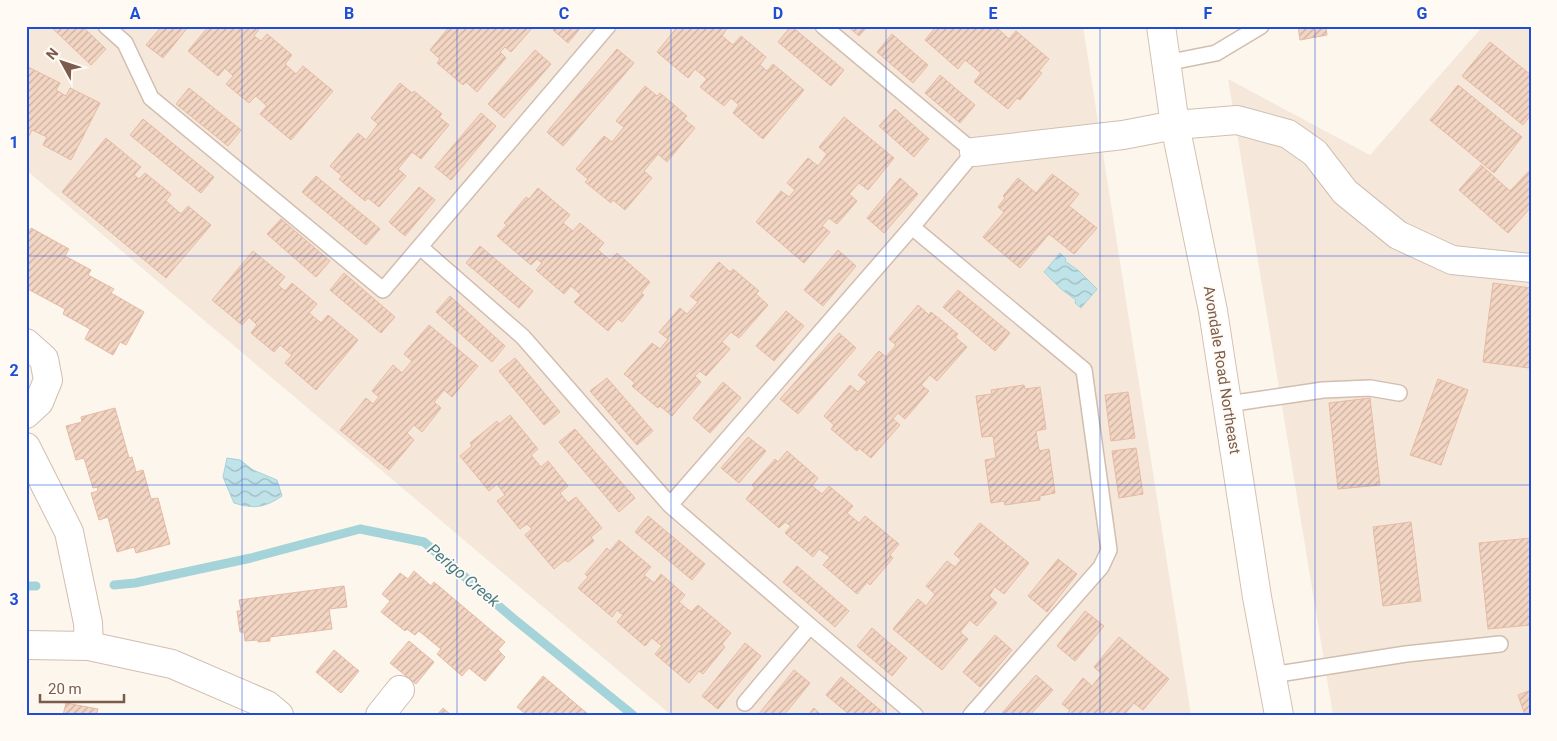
<svg xmlns="http://www.w3.org/2000/svg" width="1557" height="741" font-family="Roboto,sans-serif">
	<style>
		.residential { fill: #f5e8da }
		.water { fill: url(#water-waves); stroke: #a5d3da }
		.lines { fill: none; stroke-linecap: round; stroke-linejoin: round }
		.stream { stroke: #a5d3da; stroke-width: 9 }
		.building { fill: url(#building-hatch); stroke: #e6bba3 }
		.lane-casing { stroke: #d1beb0; stroke-width: 18 }
		.street-casing { stroke: #d1beb0; stroke-width: 30 }
		.secondary-casing { stroke: #d6c0b0; stroke-width: 30 }
		.lane { stroke: #fff; stroke-width: 15 }
		.street { stroke: #fff; stroke-width: 28 }
		.secondary { stroke: #fff; stroke-width: 28 }
		.grid { fill: none; stroke: #1d4ed8; stroke-width: 1; stroke-opacity: 0.55 }
		.labels { text-anchor: middle; stroke-width: 4; stroke-linejoin: round; paint-order: stroke }
		.street-label { font-size: 15px; fill: #7a5c4d; stroke: #fffaf3 }
		.water-label { font-size: 16px; font-style: italic; fill: #437c86; stroke: #fffaf3 }
		.neatline { fill: none; stroke: #1d4ed8; stroke-width: 2 }
		.grid-label { font-size: 16px; text-anchor: middle; font-weight: bold; fill: #1d4ed8 }
	</style>
	<defs>
		<pattern id="water-waves" width="16" height="10" patternUnits="userSpaceOnUse" patternTransform="scale(1.25)"><rect width="16" height="10" fill="#bfe3e8"/><path d="M0 5q4-4 8 0t8 0" fill="none" stroke="#a0bbbe"/></pattern>
		<pattern id="building-hatch" width="6" height="6" patternUnits="userSpaceOnUse" patternTransform="scale(1.25)"><rect width="6" height="6" fill="#f3d5c3"/><path d="M-1 1l2-2M0 6l6-6M5 7l2-2" fill="none" stroke="#cab0a1"/></pattern>
	</defs>
	<rect width="100%" height="100%" fill="#fdf6ec"/>
	<path class="residential" d="M26 26H1083L1191 715H671L26 170Z
		M1483 26H1531V715H1333L1228 79 1370 155Z"/>
	<path class="water" d="M1060 253 1066 259 1065 261 1079 271 1097 289 1081 308 1075 303 1076 300 1061 289 1044 272Z
		M227 458 240 460 253 470 277 480 282 496C264 508 254 509 234 503L223 477Z"/>
	<g class="lines">
		<path class="stream" d="M114 585 135 583 251 558 360 529 424 542 514 619 633 715
			M26 586H36"/>
	</g>
	<path class="building" d="M50 26H82L106 49 91 65Z
		M162 26H189L163 58 146 45Z
		M209 26H258L260 28 254 36 261 41 267 34 292 55 285 64 296 74 303 66 333 91 291 140 260 114 267 106 256 96 249 103 226 84 233 76 225 68 218 76 188 51Z
		M450 26H534L511 52 505 47 500 52 506 58 477 92 466 82 463 85 437 63 440 59 430 50Z
		M557 26H582L568 43 553 30Z
		M678 26H727L728 27 722 36 733 45 741 36 766 57 760 65 767 71 773 64 804 90 763 139 733 113 739 105 731 98 724 106 700 87 707 79 695 69 688 78 657 52Z
		M791 26 844 70 831 86 778 42Z
		M847 26H868L859 36Z
		M932 26H995L1009 39 1016 31 1049 59 1039 71 1042 73 1020 100 1017 98 1008 109 974 82 981 73 965 60 958 69 925 40 935 28Z
		M1298 26H1326L1327 35 1300 40Z
		M892 34 928 65 913 83 877 52Z
		M1490 42 1531 75V115L1523 125 1462 76Z
		M617 49 634 63 563 146 547 132Z
		M535 50 551 64 504 118 488 104Z
		M26 66 60 83 56 90 66 96 70 88 100 103 71 160 43 145 47 137 32 130 28 138 26 137Z
		M940 75 975 105 960 123 925 93Z
		M400 83 412 93 414 91 442 114 439 117 449 125 421 159 412 152 398 169 406 176 379 207 368 198 365 201 339 179 342 176 330 166 358 133 366 140 378 124 371 118Z
		M1458 85 1522 137 1494 173 1430 120Z
		M645 86 657 96 660 93 687 116 684 119 695 128 667 162 658 154 644 171 652 178 625 210 613 200 611 203 585 182 588 179 576 169 604 136 612 142 624 127 616 121Z
		M189 88 241 130 228 146 176 104Z
		M895 109 929 139 914 157 879 126Z
		M481 113 496 126 451 180 435 167Z
		M844 117 894 158 868 190 859 183 849 194 857 201 837 224 829 218 822 226 830 232 804 263 756 222 781 191 789 197 795 190 787 183 808 158 818 166 827 154 819 147Z
		M143 119 214 177 201 193 130 135Z
		M106 138 141 167 134 175 139 179 145 173 171 194 166 201 181 214 188 206 211 225 166 278 62 192Z
		M1481 165 1510 191 1531 169V207L1508 233 1459 190Z
		M1052 174 1079 194 1069 206 1097 228 1074 254 1049 234 1020 268 983 237 1004 212 998 207 1005 198 1003 196 1018 178 1036 193Z
		M316 176 380 229 366 245 302 192Z
		M900 178 918 194 884 233 867 218Z
		M419 187 435 200 405 236 389 222Z
		M538 188 570 215 563 223 573 231 580 223 604 243 598 250 610 260 617 253 650 282 641 293 644 295 622 322 618 319 608 331 574 302 581 295 571 286 564 294 536 270 542 263 537 259 531 265 497 236 507 225 504 223 526 197 529 199Z
		M281 219 330 261 316 277 267 234Z
		M31 228 69 249 65 256 91 270 88 275 114 289 111 293 144 312 126 345 120 342 113 355 85 339 90 329 63 314 65 309 26 288V236Z
		M480 246 533 291 519 308 466 263Z
		M838 250 856 266 823 306 804 290Z
		M253 251 285 277 278 285 285 291 292 283 317 304 309 313 321 323 328 315 358 340 316 390 285 363 292 355 280 345 274 352 251 333 257 325 249 317 242 325 212 300Z
		M719 262 730 272 733 269 759 291 756 294 768 305 739 338 731 332 722 342 730 349 706 376 700 371 695 376 701 382 672 416 660 406 658 408 632 386 635 383 624 374 652 343 660 349 668 339 659 332 680 308 687 314 698 302 690 296Z
		M344 273 395 317 381 333 330 290Z
		M1493 283 1531 288V352L1529 368 1483 362Z
		M958 290 1010 333 995 351 943 307Z
		M450 296 505 346 492 362 436 312Z
		M918 305 929 315 931 312 958 334 955 337 967 347 937 381 930 375 921 385 929 391 905 419 898 413 893 419 900 425 871 458 859 448 857 451 831 429 834 425 824 416 850 385 858 392 867 382 858 375 879 351 886 357 896 345 889 339Z
		M786 311 804 326 774 361 756 346Z
		M429 325 478 366 452 397 444 390 434 402 441 408 422 432 414 425 407 433 414 440 389 470 340 430 366 398 373 404 379 397 372 391 393 365 402 373 412 361 404 354Z
		M839 333 856 348 798 414 780 399Z
		M515 358 560 412 544 425 499 371Z
		M607 378 653 431 637 445 590 391Z
		M1438 379 1468 390 1441 465 1410 455Z
		M723 382 741 398 710 433 693 418Z
		M1024 385 1025 389 1040 387 1046 429 1036 431 1039 451 1049 449 1055 493 1040 496V500L1005 505 1004 501 991 503 985 460 996 458 993 436 982 437 976 396 992 394 991 390Z
		M1128 392 1135 438 1111 441 1105 395Z
		M1370 398 1380 485 1338 489 1329 403Z
		M115 408 129 458 132 457 136 472 143 470 151 499 158 498 170 544 136 553 134 547 117 552 108 517 99 520 91 493 98 491 97 487 93 488 84 458 76 460 66 426 82 422 81 417Z
		M510 415 538 449 531 455 541 467 548 461 568 486 560 493 568 503 576 497 602 528 591 537 594 541 568 562 565 560 554 569 525 535 532 529 527 524 520 529 497 501 505 495 497 484 489 491 460 456 472 446 470 443 497 421 499 424Z
		M575 429 635 498 619 512 559 442Z
		M748 437 766 451 739 483 721 468Z
		M1136 448 1143 494 1119 498 1112 451Z
		M787 451 818 478 812 486 822 494 829 486 853 506 847 513 859 523 865 516 899 544 890 555 893 558 870 585 867 582 857 594 823 565 830 557 819 549 813 557 785 533 791 526 785 522 779 528 746 499 755 488 752 485 775 459 778 462Z
		M648 516 705 564 692 580 635 532Z
		M1411 522 1421 601 1383 606 1373 527Z
		M980 523 1029 563 1004 594 995 587 989 596 997 603 977 626 970 620 960 632 968 639 942 670 893 629 918 599 926 606 935 594 926 586 947 561 955 567 961 560 954 554Z
		M1531 538V625L1488 629 1479 543Z
		M619 540 651 567 644 575 654 583 661 574 685 595 679 602 691 612 698 605 731 633 722 644 725 647 703 674 699 671 689 683 655 654 662 646 652 638 645 646 617 622 623 615 617 610 612 617 578 588 588 577 585 574 607 548 610 551Z
		M1058 559 1077 574 1047 612 1028 596Z
		M797 566 849 611 835 627 783 582Z
		M414 571 431 586 434 582 505 642 498 650 505 657 485 681 469 668 462 676 437 654 441 649 419 631 415 635 407 629 405 631 381 612 390 601 382 594 400 573 408 579Z
		M344 586 347 607 329 609 332 629 270 637V641L258 642V640L245 641 244 632H240L237 611H241L239 600Z
		M1085 611 1104 626 1075 661 1057 646Z
		M872 628 907 658 892 676 857 646Z
		M995 635 1012 650 980 687 963 672Z
		M1119 637 1169 679 1143 710 1134 703 1124 715H1066L1070 710 1062 704 1083 678 1092 686 1102 674 1094 667Z
		M409 641 434 662 416 684 390 663Z
		M745 643 761 656 718 709 702 696Z
		M334 650 359 671 341 693 316 672Z
		M794 670 810 683 784 715H758Z
		M1036 675 1053 690 1030 715H1004L1002 713Z
		M543 676 589 715H527L517 707Z
		M841 677 886 715H850L826 695Z
		M1531 690V715H1525L1518 695Z
		M66 703 98 709 96 715H63Z
		M443 708 451 715H437Z
		M814 708 821 715H808Z"/>
	<g class="lines">
		<defs>
			<path id="lane" d="M106 26 125 43 151 98 383 290 608 26
				M823 26 974 152 912 227 1084 370 1109 550 1101 567 971 715
				M1166 63 1216 53 1261 26
				M420 247 523 337 670 505 912 227
				M1228 404 1323 390 1370 388 1399 393
				M670 505 810 626 745 703
				M810 626 915 715
				M1272 675 1406 654 1500 644"/>
			<path id="street" d="M974 152 1123 135 1175 125 1237 120 1288 134 1315 153 1345 192 1398 235 1452 260 1531 268
				M26 343 44 359 48 380 39 402 26 414
				M26 447 69 532 88 623 89 646
				M26 645 89 646 172 664 267 705 279 715
				M380 715 400 690"/>
			<path id="secondary" d="M1161 26 1175 125 1213 311 1257 597 1279 715"/>
		</defs>
		<use href="#lane" class="lane-casing"/>
		<use href="#street" class="street-casing"/>
		<use href="#secondary" class="secondary-casing"/>
		<use href="#lane" class="lane"/>
		<use href="#street" class="street"/>
		<use href="#secondary" class="secondary"/>
	</g>
	<path class="grid" d="M242 26V715M457 26V715M671 26V715M886 26V715M1100 26V715M1315 26V715M26 256H1531M26 485H1531"/>
	<g class="labels">
		<g class="street-label">
			<text transform="translate(1222 370) rotate(81)" y="5">Avondale Road Northeast</text>
		</g>
		<g class="water-label">
			<text transform="translate(464 575) rotate(40)" y="6">Perigo Creek</text>
		</g>
	</g>
	<rect width="1557" height="741" fill="none" stroke="#fffaf3" stroke-width="55"/>
	<g transform="translate(62 62) rotate(310)" stroke="#fffaf3" stroke-width="4" paint-order="stroke">
	<path d="M0-4L9 19L0 12L-9 19Z" fill="#7a5c4d"/>
	<text y="-8" font-size="14" font-weight="bold" text-anchor="middle" fill="#7a5c4d">N</text>
	</g>
	<path d="M40 694v8h84v-8" fill="none" stroke="#7a5c4d" stroke-width="2.5"/>
	<text x="48" y="694" font-size="15" fill="#7a5c4d" stroke="#fffaf3" stroke-width="4" paint-order="stroke">20 m</text>
	<rect x="28" y="28" width="1502" height="686" class="neatline"/>
	<g class="grid-label">
		<text x="135" y="19">A</text>
		<text x="349" y="19">B</text>
		<text x="564" y="19">C</text>
		<text x="778" y="19">D</text>
		<text x="993" y="19">E</text>
		<text x="1208" y="19">F</text>
		<text x="1422" y="19">G</text>
		<text x="14" y="148">1</text>
		<text x="14" y="376">2</text>
		<text x="14" y="605">3</text>
	</g>
</svg>
